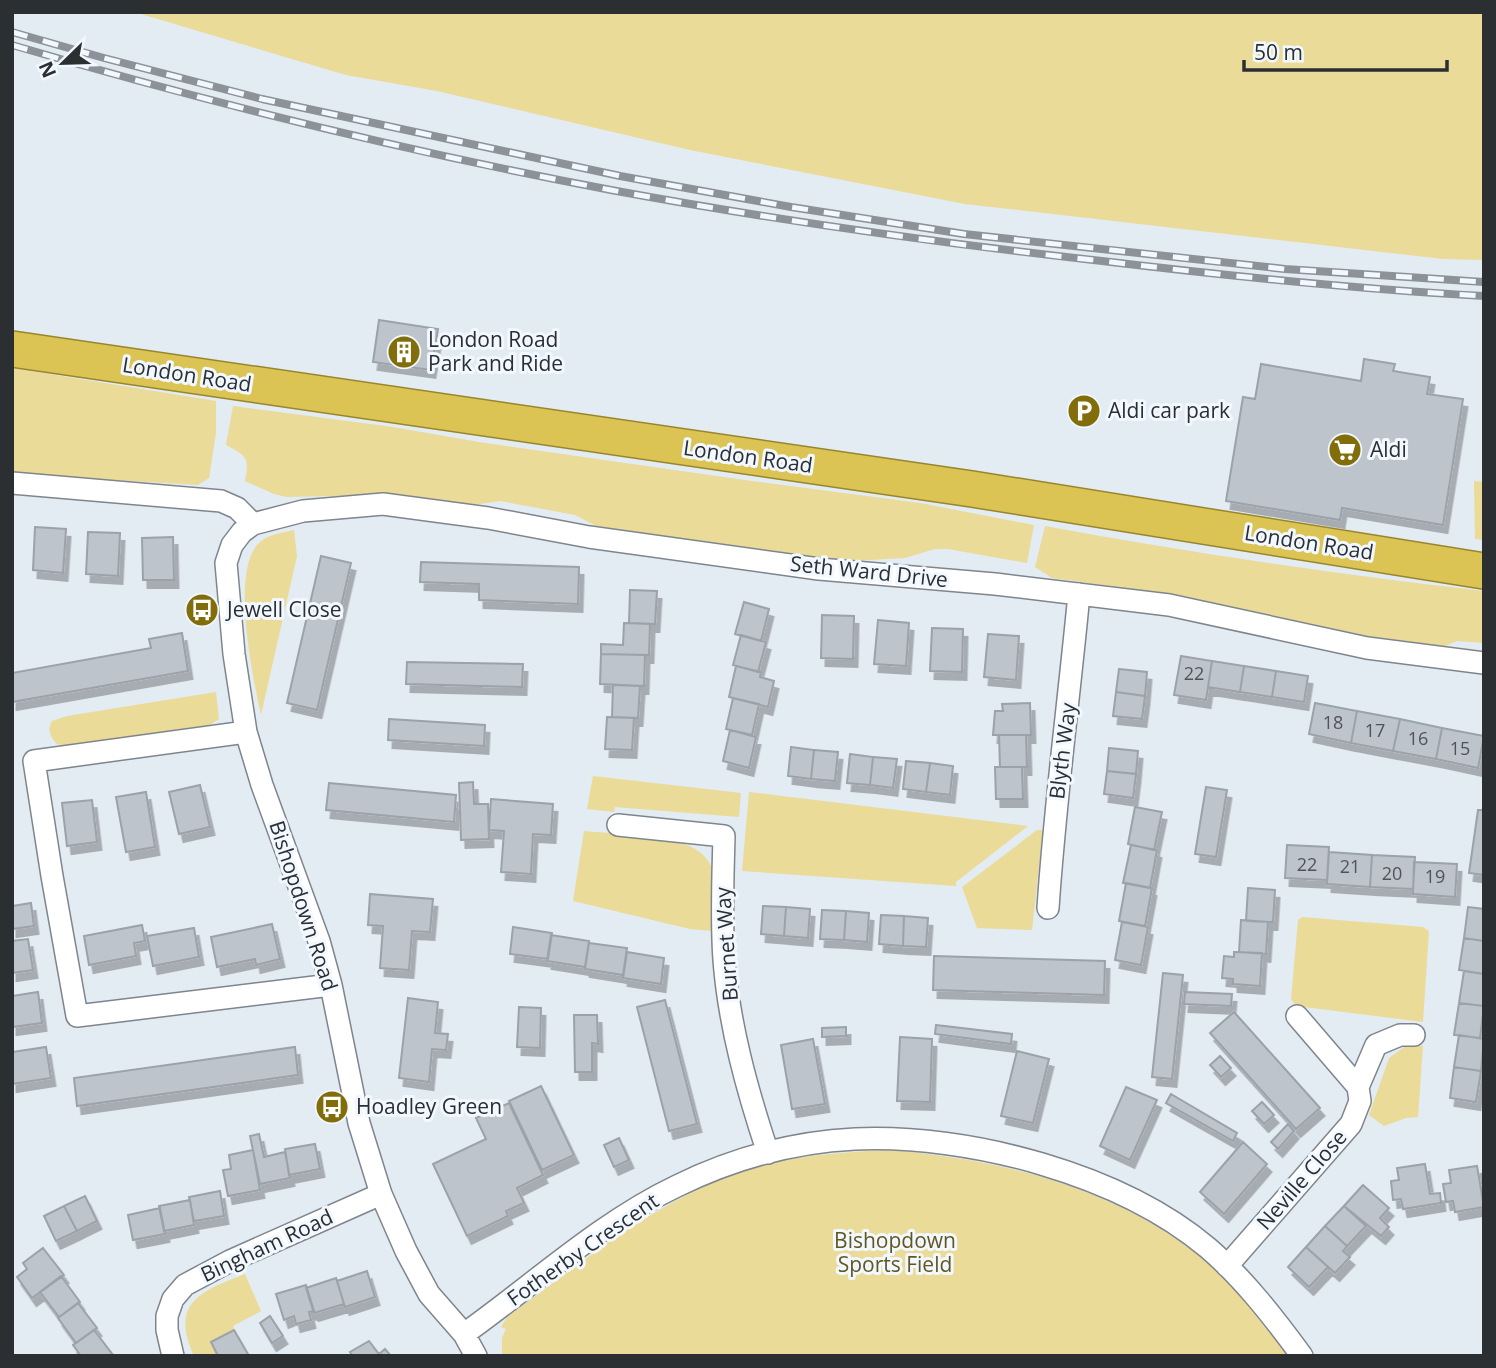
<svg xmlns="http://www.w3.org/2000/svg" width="1496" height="1368" font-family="'Open Sans',sans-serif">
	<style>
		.green { fill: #eadb98 }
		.building { fill: #bdc4cc; stroke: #9ca2aa; stroke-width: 2; filter: url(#shadow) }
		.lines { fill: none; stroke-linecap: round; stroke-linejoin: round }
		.minor-casing { stroke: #7f858d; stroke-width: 24 }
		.trunk-casing { stroke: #98862c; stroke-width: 38 }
		.minor { stroke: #fff; stroke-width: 21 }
		.trunk { stroke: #dbc454; stroke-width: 35 }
		.rail-casing { stroke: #8c9298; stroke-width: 8 }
		.rail { stroke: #f2f8ff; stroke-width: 5; stroke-dasharray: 16; stroke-linecap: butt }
		.labels { text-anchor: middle; stroke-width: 6; stroke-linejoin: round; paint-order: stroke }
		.number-label { font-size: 18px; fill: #505458 }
		.poi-label { font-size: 21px; fill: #2c2f32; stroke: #f2f8ff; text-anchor: start }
		.street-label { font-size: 21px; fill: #2c2f32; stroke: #f2f8ff }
		.park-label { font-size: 21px; fill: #635720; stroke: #f2f8ff }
	</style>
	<defs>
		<filter id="shadow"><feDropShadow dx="4.5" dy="8" stdDeviation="0" flood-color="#0004"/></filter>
	</defs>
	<rect width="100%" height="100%" fill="#e3ebf3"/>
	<path class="green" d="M134 12H1484V260L1443 259 965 204 690 150 437 91 346 75Z
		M12 368 216 401V433L209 478 198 485 12 474Z
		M233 406 393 427 479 442 752 481 920 503 1034 525 1027 563 948 549H935L905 558 853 561 695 544 606 531 575 515 500 501 472 505 384 495 287 497 274 494 245 481C250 457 246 456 226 445Z
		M1474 481 1484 482V540L1475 539Z
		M1045 526C1190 553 1337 574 1484 591V643L1457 641 1438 649 1363 637 1264 614 1147 591 1052 578 1035 567Z
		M294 530 297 556 261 715C253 678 230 570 259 543 268 534 283 533 294 530Z
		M216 692 219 719 208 726 67 746 57 744C50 737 47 730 52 721L67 716Z
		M593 776 741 793 739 817 615 807 614 812 587 809Z
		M749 792 1028 826 956 882V886L742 871Z
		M1037 830H1043L1032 930 977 928 962 887Z
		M584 831C612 834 673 835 695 849 704 854 709 861 713 870V931L690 929 573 901Z
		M1302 917 1423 927 1429 931 1423 1022 1296 1006 1291 999 1298 920Z
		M1407 1045 1423 1046 1418 1117 1406 1118 1384 1126 1369 1115 1389 1058Z
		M886 1150C997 1158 1112 1187 1200 1256 1235 1283 1263 1321 1289 1356H502V1338L506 1329 501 1327 507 1317C593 1254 677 1182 785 1160 819 1154 852 1152 886 1150Z
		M245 1274 261 1311 233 1326 234 1330 211 1342 218 1356H194C169 1302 202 1291 245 1274Z"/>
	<path class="building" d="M379 320 438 329 431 370 373 362Z
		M1364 359 1395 364 1393 371 1430 377 1427 394 1463 399 1443 525 1342 508 1340 520 1226 501 1243 397 1255 399 1261 364 1361 381Z
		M35 527 66 529 63 573 33 570Z
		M88 532 120 533 118 576 86 574Z
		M173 537 174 580H143L142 538Z
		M321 556 351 563 317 710 287 703Z
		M421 562 579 567 578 604 479 600V584L420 582Z
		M630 590 657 591 655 624 629 623Z
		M744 602 769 609 761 641 735 634Z
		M822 615 854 616 853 659 821 658Z
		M878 620 909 623 906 666 874 664Z
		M624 623 650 624 649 655 601 654V644L623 645Z
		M932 628 963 629 962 672 930 671Z
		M182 633 188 671 12 702V673L151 648 149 639Z
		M988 634 1019 636 1016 680 984 677Z
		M741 635 766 642 758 672 733 665Z
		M601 654 645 655 644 686 600 684Z
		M1181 656 1212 661 1206 700 1174 695Z
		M1212 661 1244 666 1240 692 1208 687Z
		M407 662 523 664 522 687 406 684Z
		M736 666 761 672 760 677 774 681 768 707 729 697Z
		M1244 666 1276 671 1272 697 1240 692Z
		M1119 669 1147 672 1145 696 1116 692Z
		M1276 671 1308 676 1304 702 1272 697Z
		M613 685 640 686 638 718 612 717Z
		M1116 692 1145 696 1142 719 1113 716Z
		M733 698 759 704 752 735 726 729Z
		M1030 703 1031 735H993L995 711H1003L1002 704Z
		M1315 703 1357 711 1351 743 1309 734Z
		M1357 711 1400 719 1393 751 1351 743Z
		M607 717 634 718 632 750 605 749Z
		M389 719 485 725 484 746 388 740Z
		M1400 719 1442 728 1436 759 1393 751Z
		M1442 728 1484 736 1478 768 1436 759Z
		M730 730 756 737 749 768 723 761Z
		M999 735H1026L1027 767H1000Z
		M791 747 814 750 811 779 788 776Z
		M1109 748 1138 751 1136 774 1107 771Z
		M814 750 838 752 835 781 811 779Z
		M850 754 873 757 870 785 847 783Z
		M873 757 897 759 893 788 870 785Z
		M906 761 930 763 926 792 903 789Z
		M930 763 953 766 950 795 926 792Z
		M995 767H1022L1023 799H996Z
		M1107 771 1136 774 1133 798 1104 794Z
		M473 782 474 804H488L489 839 461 840 459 783Z
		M329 783 456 795 454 822 326 810Z
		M200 785 210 827 179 834 169 792Z
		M1206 787 1227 790 1216 857 1195 854Z
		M146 792 155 847 126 852 116 797Z
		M491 799 553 804 551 835 533 834 531 874 501 872 504 831 489 830Z
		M92 800 97 842 67 846 62 803Z
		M1135 807 1162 812 1154 850 1128 844Z
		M1478 810H1484V875L1469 873Z
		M1131 845 1157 850 1150 888 1123 883Z
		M1287 845 1329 847 1327 880 1285 878Z
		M1329 852 1372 855 1370 887 1327 884Z
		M1372 855 1415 857 1413 889 1370 887Z
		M1414 862 1457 864 1455 897 1413 894Z
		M1126 883 1152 888 1145 926 1119 921Z
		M1248 888 1275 890 1273 922 1246 921Z
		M370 894 433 899 430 932 412 931 409 970 380 968 383 926 368 925Z
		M31 903 34 926 12 929V906Z
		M763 906 786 907 784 936 761 934Z
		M786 907 810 909 808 938 784 936Z
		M1468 907 1484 909V941L1464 938Z
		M822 910 846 911 844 940 820 939Z
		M846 911 869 913 867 942 844 940Z
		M881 915 904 916 903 946 879 944Z
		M904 916 928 918 926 947 903 946Z
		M1241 920 1268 922 1266 954 1239 952Z
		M1122 922 1148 927 1141 965 1115 960Z
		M272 924 280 959 256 965 255 959 217 967 211 937Z
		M142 925 145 941 134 943 136 956 89 965 84 936Z
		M513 927 552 933 548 959 510 954Z
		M194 928 199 957 153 966 147 936Z
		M551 935 589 941 585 967 547 961Z
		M1464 938 1484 941V974L1459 970Z
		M28 939 33 970 12 973V941Z
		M589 943 627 948 623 975 585 969Z
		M627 952 664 958 661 984 623 978Z
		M1234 952 1262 953 1260 986 1233 984V979L1222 978 1224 956 1234 957Z
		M934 956 1105 961 1104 995 933 990Z
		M1464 971 1484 974V1006L1459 1003Z
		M1163 973 1183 975 1172 1079 1152 1077Z
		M38 992 42 1023 12 1027V996Z
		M1185 992 1232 994 1231 1006 1184 1004Z
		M408 998 438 1002 435 1033 448 1034 446 1050 432 1049 429 1082 399 1078Z
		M665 1000 697 1124 669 1131 637 1007Z
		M1459 1003 1484 1006 1480 1038 1454 1035Z
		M519 1007 541 1008 540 1048 517 1047Z
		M1234 1012 1320 1108 1296 1129 1210 1033Z
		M574 1015H597L598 1044 592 1043V1072H575Z
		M936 1025 1012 1034 1011 1044 935 1034Z
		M846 1027V1036L822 1037V1028Z
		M1459 1035 1484 1039 1481 1071 1454 1067Z
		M900 1037 932 1039 930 1102 897 1101Z
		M813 1039 825 1104 792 1109 781 1045Z
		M46 1047 51 1078 12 1084V1052Z
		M295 1047 298 1075 77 1106 74 1078Z
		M1017 1051 1049 1059 1033 1123 1001 1116Z
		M1220 1056 1231 1068 1221 1077 1210 1065Z
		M1454 1067 1481 1071 1476 1102 1450 1098Z
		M541 1086 574 1155 542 1170 509 1101Z
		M1126 1087 1157 1100 1130 1160 1100 1146Z
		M1171 1094 1237 1133 1233 1141 1166 1103Z
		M1262 1102 1274 1115 1264 1124 1252 1111Z
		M509 1103 543 1175 517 1188 524 1203 506 1211 508 1216 467 1236 433 1164 486 1139 476 1118Z
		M1288 1124 1294 1131 1278 1149 1271 1142Z
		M259 1134 264 1157 285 1152 290 1178 260 1184 250 1136Z
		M619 1138 629 1160 614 1167 604 1145Z
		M1243 1142 1267 1164 1224 1214 1200 1192Z
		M315 1144 320 1169 289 1175 285 1149Z
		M253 1150 260 1190 228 1196 223 1170 231 1169 229 1155Z
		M1425 1164 1430 1194 1440 1193 1441 1203 1403 1209 1401 1199 1393 1200 1391 1181 1399 1180 1397 1168Z
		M1477 1166 1484 1207 1455 1212 1453 1201 1446 1202 1443 1184 1451 1183 1449 1170Z
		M1363 1185 1389 1208 1380 1218 1389 1227 1381 1236 1344 1206Z
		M220 1191 224 1216 194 1221 189 1197Z
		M85 1196 97 1221 77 1231 64 1206Z
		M190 1200 194 1225 164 1231 159 1206Z
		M64 1206 77 1231 56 1241 44 1216Z
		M1344 1206 1366 1226 1347 1246 1325 1226Z
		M160 1208 165 1234 133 1240 128 1215Z
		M1325 1226 1347 1246 1343 1251 1350 1257 1335 1273 1306 1247Z
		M1306 1247 1328 1267 1309 1287 1288 1267Z
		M43 1248 64 1275 32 1298 17 1277 27 1269 23 1263Z
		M367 1271 375 1297 345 1307 337 1281Z
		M61 1276 80 1302 59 1317 40 1292Z
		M336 1278 344 1304 314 1313 306 1288Z
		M306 1285 314 1311 309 1312 311 1320 296 1324 294 1316 284 1320 276 1294Z
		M78 1303 97 1328 76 1343 58 1318Z
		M270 1316 283 1336 272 1343 260 1323Z
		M94 1330 113 1355 112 1356H81L73 1345Z
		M234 1330 249 1356H218L211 1342Z
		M369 1341 379 1354 385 1349 391 1356H353L350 1352Z"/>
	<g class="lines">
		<defs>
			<path id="minor" d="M12 483 221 501 237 508 253 524
				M246 732 34 761 52 876 77 1016 331 985
				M618 825 724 836C723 877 721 919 724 960 729 1025 747 1090 768 1153
				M1048 908C1055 803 1069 699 1079 594
				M1358 1087 1376 1045 1400 1035H1414
				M1227 1266 1351 1124 1360 1101 1358 1087 1297 1016
				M464 1334C533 1285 601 1222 677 1186 732 1159 794 1142 855 1139 969 1134 1120 1174 1208 1248 1244 1279 1274 1318 1302 1356
				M173 1356 167 1330V1316L173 1299 185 1285 230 1261 381 1194
				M476 1356 464 1334 429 1294 406 1251 381 1194 359 1123 331 985 319 941 262 785 246 732 234 654 226 563 232 545 242 532 253 524 303 511 383 504 488 518 589 537 819 569 995 584 1169 605 1367 648 1484 663"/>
			<path id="trunk" d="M12 349 972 489 1484 571"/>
		</defs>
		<use href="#minor" class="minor-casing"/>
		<use href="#trunk" class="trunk-casing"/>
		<use href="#minor" class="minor"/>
		<use href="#trunk" class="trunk"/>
		<defs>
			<path id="rail" d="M12 32 104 58 262 99 620 176 791 207 964 234 1285 269 1484 282
				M12 45C210 103 409 152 611 190 774 220 938 243 1102 261 1229 276 1356 289 1484 296"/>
		</defs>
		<use href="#rail" class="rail-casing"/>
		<use href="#rail" class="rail"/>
	</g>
	<defs>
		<symbol id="building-disc" viewBox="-11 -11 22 22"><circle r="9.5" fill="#816e0a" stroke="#f2f8ff"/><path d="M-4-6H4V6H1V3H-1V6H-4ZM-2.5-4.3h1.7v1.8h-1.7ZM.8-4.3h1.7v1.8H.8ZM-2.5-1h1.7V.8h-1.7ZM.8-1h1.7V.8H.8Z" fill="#fff"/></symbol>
		<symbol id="parking-disc" viewBox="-11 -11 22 22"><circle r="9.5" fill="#816e0a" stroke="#f2f8ff"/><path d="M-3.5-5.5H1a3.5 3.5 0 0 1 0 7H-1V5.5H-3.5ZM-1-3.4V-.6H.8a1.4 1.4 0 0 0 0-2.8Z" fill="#fff"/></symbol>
		<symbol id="supermarket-disc" viewBox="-11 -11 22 22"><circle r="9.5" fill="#816e0a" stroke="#f2f8ff"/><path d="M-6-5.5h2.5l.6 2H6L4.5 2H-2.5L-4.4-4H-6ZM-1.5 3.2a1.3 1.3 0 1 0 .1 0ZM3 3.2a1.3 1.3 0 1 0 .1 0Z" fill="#fff"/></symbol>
		<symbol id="bus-disc" viewBox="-11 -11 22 22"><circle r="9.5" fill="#816e0a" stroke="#f2f8ff"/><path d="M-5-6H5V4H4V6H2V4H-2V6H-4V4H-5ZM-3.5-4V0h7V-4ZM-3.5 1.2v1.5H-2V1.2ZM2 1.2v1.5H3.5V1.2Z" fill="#fff"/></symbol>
	</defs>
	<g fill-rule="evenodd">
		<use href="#building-disc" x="385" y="333" width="38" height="38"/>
		<use href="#parking-disc" x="1065" y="392" width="38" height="38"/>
		<use href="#supermarket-disc" x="1326" y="431" width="38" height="38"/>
		<use href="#bus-disc" x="183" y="591" width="38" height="38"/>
		<use href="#bus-disc" x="313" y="1088" width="38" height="38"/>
	</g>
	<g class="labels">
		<g class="number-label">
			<text x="1194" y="680">22</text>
			<text x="1333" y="729">18</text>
			<text x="1375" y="737">17</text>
			<text x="1418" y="745">16</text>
			<text x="1460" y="755">15</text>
			<text x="1307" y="871">22</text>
			<text x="1350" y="873">21</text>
			<text x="1392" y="880">20</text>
			<text x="1435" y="883">19</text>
		</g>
		<g class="poi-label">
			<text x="428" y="347">London Road<tspan x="428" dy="24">Park and Ride</tspan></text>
			<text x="1108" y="418">Aldi car park</text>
			<text x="1370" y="457">Aldi</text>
			<text x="227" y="617">Jewell Close</text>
			<text x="356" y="1114">Hoadley Green</text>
		</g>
		<g class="street-label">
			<text transform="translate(187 375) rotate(9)" y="7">London Road</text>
			<text transform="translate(748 457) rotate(8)" y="7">London Road</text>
			<text transform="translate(1309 543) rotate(9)" y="7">London Road</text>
			<text transform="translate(869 572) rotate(6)" y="7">Seth Ward Drive</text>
			<text transform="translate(1063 751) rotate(-83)" y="7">Blyth Way</text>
			<text transform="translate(303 906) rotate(72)" y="7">Bishopdown Road</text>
			<text transform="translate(727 944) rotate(-94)" y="7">Burnet Way</text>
			<text transform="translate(1302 1180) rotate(-49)" y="7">Neville Close</text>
			<text transform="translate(267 1246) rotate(-25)" y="7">Bingham Road</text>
			<text transform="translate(583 1250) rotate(-35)" y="7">Fotherby Crescent</text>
		</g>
		<g class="park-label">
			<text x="895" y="1248">Bishopdown<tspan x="895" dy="24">Sports Field</tspan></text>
		</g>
	</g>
	<rect width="1496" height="1368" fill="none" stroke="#2c2f32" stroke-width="28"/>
	<g transform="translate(63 63) rotate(247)" stroke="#f2f8ff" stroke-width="5" paint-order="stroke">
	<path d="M0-5L12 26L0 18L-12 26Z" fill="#2c2f32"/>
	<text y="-10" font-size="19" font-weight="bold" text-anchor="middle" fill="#2c2f32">N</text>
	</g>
	<path d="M1244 60v10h203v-10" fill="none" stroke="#2c2f32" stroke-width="3.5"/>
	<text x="1254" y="60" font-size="21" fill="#2c2f32" stroke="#f2f8ff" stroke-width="5" paint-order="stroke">50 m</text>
</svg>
